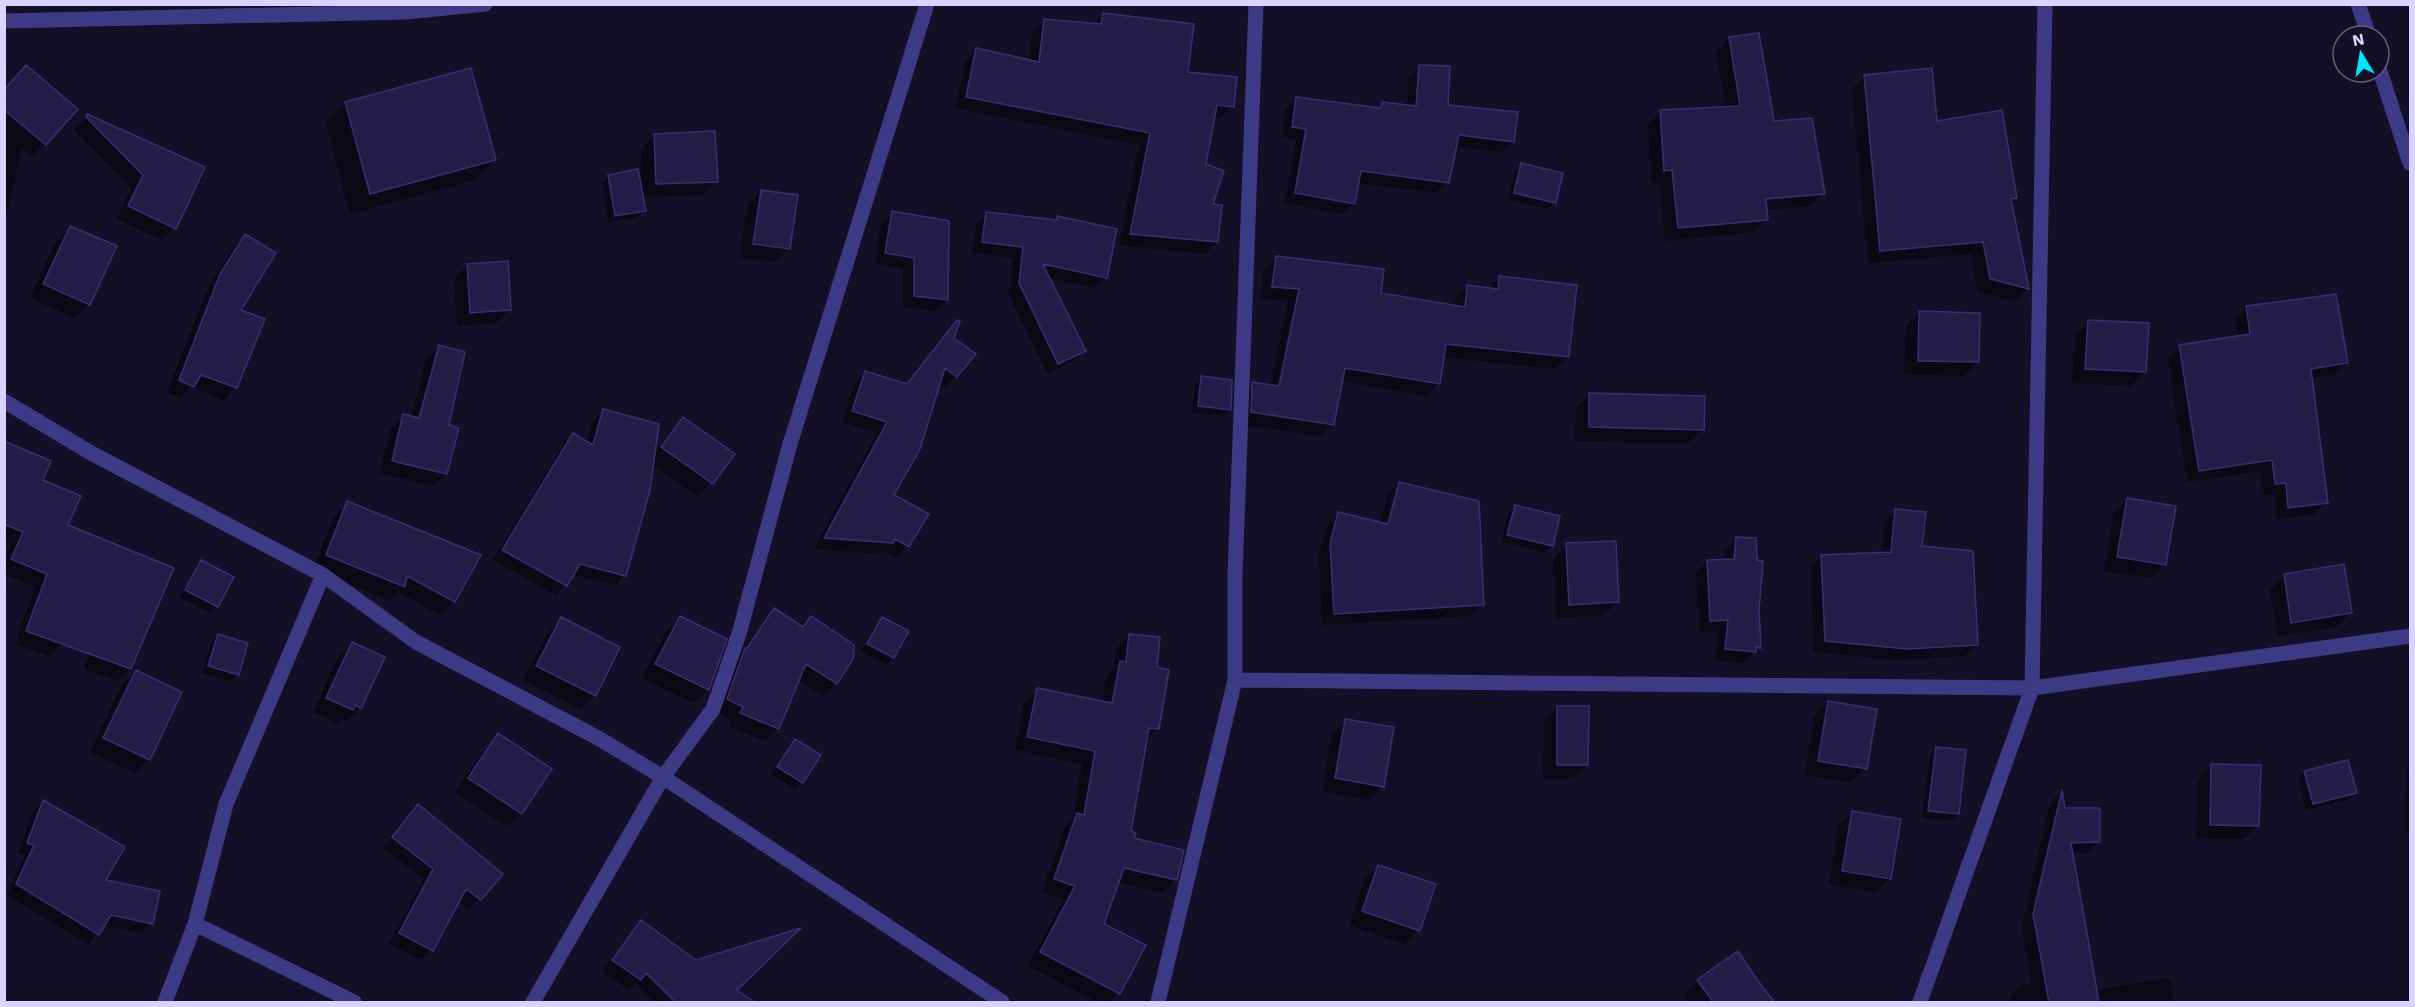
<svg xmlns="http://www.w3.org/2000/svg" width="2415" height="1007" font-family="'Work Sans',sans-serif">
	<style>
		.shadow { fill: #0007 }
		.building { fill: #241b47; stroke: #3b2d73; stroke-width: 1.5 }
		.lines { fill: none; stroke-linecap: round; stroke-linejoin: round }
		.minor { stroke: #3d3a85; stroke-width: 15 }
	</style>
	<rect width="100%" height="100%" fill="#130f26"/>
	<path class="shadow" d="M1103 15 1232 106 1221 118 1213 117 1204 165 1217 242 1205 254 1119 245 1139 145 955 108 965 62 976 50 1029 61 1033 32 1045 20 1093 25Z
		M1729 38 1773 123 1823 193 1810 206 1766 210 1767 219 1753 232 1665 241 1660 183H1651L1648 125 1661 112 1726 108 1716 52Z
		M26 67 45 144 32 156 22 148 4 224V90Z
		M1420 67 1446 106 1513 141 1502 152 1455 147 1447 182 1436 193 1357 183 1353 204 1342 214 1285 203 1296 139 1282 137 1285 110 1296 99 1377 109 1382 104 1407 106 1409 77Z
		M1865 76 1936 123 2016 198 2010 203 2027 288 2015 301 1978 292 1971 254 1868 263 1852 89Z
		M346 103 495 160 474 180 350 214 326 123Z
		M88 116 203 168 175 228 162 240 117 219 131 188 74 130Z
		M655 135 716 181 702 195 642 197 644 210 637 217 608 222 602 183 608 177 642 189 641 149Z
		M1521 165 1555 202 1548 209 1508 200 1515 172Z
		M761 192 789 248 775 262 740 257 747 206Z
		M893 213 947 299 935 311 903 307V269L875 264 881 225Z
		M987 214 1055 221 1058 218 1105 277 1095 288 1048 278 1084 351 1073 361 1047 374 1009 295 1013 258 972 253 976 225Z
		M70 227 89 304 75 318 30 298 56 241Z
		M245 236 236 387 224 400 191 387 180 398 167 392 208 288 232 249Z
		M1277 258 1379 294 1454 307 1455 299 1468 286 1488 289 1500 277 1567 357 1555 369 1443 357 1439 383 1426 396 1341 381 1333 424 1320 436 1239 424 1240 396 1252 384 1270 386 1288 301 1261 299 1264 270Z
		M468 265 510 309 496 323 457 326 454 279Z
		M2247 307 2346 363 2334 375 2311 378 2326 502 2314 514 2277 519 2274 494 2264 495 2260 471 2187 482 2168 358 2180 346 2238 338 2235 319Z
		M1920 312 1978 362 1964 376 1904 374 1906 326Z
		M958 322 953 338 956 376 945 387 939 383 892 495 927 515 908 546 896 558 884 550 881 554 814 549 877 433 842 422 854 384 865 373 905 385Z
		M2089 322 2145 372 2131 386 2072 383 2075 335Z
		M439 347 447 427 446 473 433 486 380 473 391 428 404 416 411 418 427 359Z
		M1202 377 1230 409 1223 416 1192 413 1195 384Z
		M1590 394 1702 429 1688 443 1575 441 1576 408Z
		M603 411 653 454 683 419 732 455 698 497 652 464 625 575 615 585 572 574 556 595 493 560 563 445 573 435 587 443 593 421Z
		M4 443 41 480 66 525 130 668 117 681 84 669 95 637 62 644 49 656 15 644 35 587 4 574V560L11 545 4 542Z
		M1399 483 1482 604 1470 616 1322 625 1319 557 1327 526 1339 514 1380 524 1387 495Z
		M2127 499 2164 565 2151 578 2104 571 2114 513Z
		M348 503 454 601 440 615 398 592 390 601 313 569 334 517Z
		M1515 507 1551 545 1545 552 1502 542 1508 514Z
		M1896 511 1921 548 1976 645 1965 656 1895 660 1814 652 1810 568 1822 556 1881 554 1884 522Z
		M1737 539 1758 610 1759 647 1743 663 1715 661 1718 631 1699 632 1696 573 1707 562 1724 561 1725 551Z
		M1567 545 1618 601 1604 615 1556 618 1553 559Z
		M202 562 217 606 210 613 180 597 195 569Z
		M2284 576 2350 613 2336 627 2278 636 2270 590Z
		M774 610 801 628 811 618 836 683 823 696 798 679 778 728 765 741 728 726 731 720 715 712 732 662Z
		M680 618 725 640 708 690 694 703 642 678 666 632Z
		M561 619 594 695 580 709 523 680 548 633Z
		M882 619 907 632 893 658 886 664 861 651Z
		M1130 635 1155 669 1157 728 1145 741 1129 832 1132 839 1176 880 1162 893 1117 882 1103 925 1119 993 1109 1002H1098L1028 966 1063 900 1042 892 1064 828 1073 819 1082 764 1015 750 1024 703 1038 690 1102 703 1107 676 1115 668 1116 649Z
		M218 636 246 644 237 675 231 681 202 673 211 643Z
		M352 644 360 708 346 722 342 719 337 723 313 712 338 658Z
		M136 672 149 759 135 773 90 752 122 685Z
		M1828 702 1865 768 1851 782 1805 775 1814 716Z
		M1558 707 1587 764 1573 778H1543L1544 721Z
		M1346 720 1383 786 1369 800 1322 792 1332 734Z
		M499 735 521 813 507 826 455 792 485 749Z
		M795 741 802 782 795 789 771 775Z
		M1936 748 1958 814 1951 820 1922 818 1930 755Z
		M2212 765 2258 825 2244 839 2196 838 2198 779Z
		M2410 768V831H2405L2407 772Z
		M2305 772 2355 793 2348 800 2306 810 2298 779Z
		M2060 793 2064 809 2098 842 2087 853H2072L2095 990 2170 978 2174 1002H2010L2009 997 2021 985 2032 984 2022 927 2050 803Z
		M43 801 104 881 151 923 141 933 103 925 88 944 7 895 25 855 18 853 33 811Z
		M1852 812 1890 878 1876 892 1829 885 1838 826Z
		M408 816 500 874 469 910 458 901 431 950 421 960 389 944 424 879 383 848Z
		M1378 867 1418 930 1404 944 1349 925 1364 880Z
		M641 922 696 962 796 931 722 1002H654L635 983 629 990 602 971Z
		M1698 981 1771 1001 1690 1002 1684 995Z"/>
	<path class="building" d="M1103 13 1194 24 1188 72 1237 77 1234 107 1217 105 1206 164 1224 171 1213 204 1222 205 1218 242 1130 234 1150 133 966 97 976 48 1039 62 1044 19 1101 24Z
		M1759 33 1774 121 1812 118 1825 194 1766 199 1768 220 1678 228 1672 170 1664 171 1660 110 1740 106 1729 37Z
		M26 65 78 109 46 145 4 110V90Z
		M1419 65 1450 66 1448 105 1518 112 1514 142 1459 135 1449 183 1361 171 1355 204 1295 193 1306 129 1292 127 1296 97 1381 108 1382 102 1416 106Z
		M471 68 496 160 370 194 345 102Z
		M1932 68 1937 121 2002 110 2017 198 2011 199 2029 289 1990 279 1983 242 1880 251 1864 75Z
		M87 114 205 167 176 229 128 206 143 175 86 117Z
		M715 131 718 182 656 184 654 134Z
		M1521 163 1563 173 1556 203 1514 193Z
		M638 169 646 211 615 216 608 175Z
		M761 190 798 195 790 249 753 244Z
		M892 211 949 221 948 300 914 296V258L885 253Z
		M986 212 1057 220V216L1117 229 1107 278 1043 264 1086 351 1058 364 1019 283 1023 247 982 242Z
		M70 226 117 246 90 305 43 284Z
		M245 234 276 253 241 310 265 319 237 388 201 375 194 387 179 380 220 274Z
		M1276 256 1384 269 1381 293 1465 307 1467 285 1498 289 1499 276 1577 285 1569 357 1446 344 1440 384 1345 368 1334 425 1251 412 1252 382 1279 386 1299 289 1272 287Z
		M508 261 511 310 470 313 467 264Z
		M2336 294 2348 363 2311 369 2328 503 2288 508 2286 483 2275 484 2272 460 2199 471 2179 345 2250 334 2246 306Z
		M1919 311 1980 313 1979 362 1918 361Z
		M957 320 960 321 954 338 976 354 957 377 945 368 920 449 894 495 929 514 909 547 895 539 893 543 824 538 887 422 852 411 865 371 907 384Z
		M2088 320 2149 323 2146 372 2085 369Z
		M439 345 465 352 449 425 459 428 447 474 392 461 403 414 419 418Z
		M1201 376 1232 380 1231 410 1198 406Z
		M1589 393 1705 396 1704 430 1589 427Z
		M603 409 659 424 650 490 626 576 580 564 567 586 502 550 573 433 593 445Z
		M683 417 735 454 713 484 661 447Z
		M4 441 51 461 43 480 81 496 68 525 174 568 131 669 26 631 47 574 11 559 23 532 4 524Z
		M1399 482 1479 501 1484 605 1334 614 1330 544 1338 512 1388 524Z
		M2127 498 2176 506 2166 565 2117 557Z
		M347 501 481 555 455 602 407 576 405 587 326 555Z
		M1515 505 1560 516 1553 546 1507 535Z
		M1895 509 1926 512 1922 546 1973 551 1978 645 1907 649 1825 641 1821 555 1891 552Z
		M1736 537 1756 538 1757 560 1763 561 1759 610 1761 648 1756 647V652L1725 649 1728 620 1710 621 1707 560 1734 559Z
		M1616 541 1619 602 1569 605 1566 543Z
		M201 560 234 577 218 607 185 590Z
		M2344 564 2352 613 2291 623 2284 574Z
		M774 608 803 627 811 616 854 645V657L837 684 806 664 779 729 740 713 743 707 727 699 745 648H747Z
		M680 616 727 639 709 690 655 664Z
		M561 617 620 647 596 696 536 666Z
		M882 617 909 631 894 658 867 644Z
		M218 634 248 643 239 675 208 666Z
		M1129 634 1160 637 1157 667 1169 670 1159 729 1149 728 1131 831 1136 833 1134 838 1184 850 1177 880 1124 868 1104 924 1146 945 1120 994 1040 952 1075 886 1054 879 1077 813 1084 815 1095 751 1027 737 1037 688 1112 703 1120 661 1126 662Z
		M352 642 385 657 361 709 356 705 353 710 326 698Z
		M136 670 182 692 150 760 103 738Z
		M1828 701 1877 709 1867 769 1818 761Z
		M1557 706H1589L1588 765H1557Z
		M1345 719 1394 727 1384 787 1335 778Z
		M498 733 552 769 522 814 468 778Z
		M795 739 821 755 803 783 777 767Z
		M1936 747 1966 750 1959 814 1928 811Z
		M2348 760 2357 793 2313 804 2304 771Z
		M2211 764 2261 765 2259 826 2210 825Z
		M2062 790 2065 808H2100V842L2071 843 2099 1002H2049L2033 914Z
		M43 800 125 847 106 880 160 891 153 924 111 915 99 935 16 884 34 845 27 843Z
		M418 804 503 874 481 900 466 889 433 951 399 933 433 869 392 837Z
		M1852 811 1901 819 1891 879 1842 871Z
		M1378 865 1436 884 1420 931 1362 911Z
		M641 920 696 960 801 928 737 990 754 1002H675L646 973 641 980 612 960Z
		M1738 951 1756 978 1774 1002H1713L1697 980Z"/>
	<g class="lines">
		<path class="minor" d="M2358 4 2369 36
			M4 21 406 12 485 4
			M2379 68 2410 163
			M4 401 91 453 323 575 416 642 598 738 663 777 1002 1002
			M1235 680 2032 688 2410 636
			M195 924 354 1002
			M165 1002 195 924 226 804 323 575
			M533 1002 663 777 713 709 739 634 790 444 927 4
			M1158 1002 1235 680V575L1256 4
			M1920 1002 2032 688 2045 4"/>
	</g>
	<rect width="2415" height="1007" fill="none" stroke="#d9d4ff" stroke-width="12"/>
	<g transform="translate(2361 54) rotate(349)"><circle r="28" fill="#130f26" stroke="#625e7d" stroke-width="1.5"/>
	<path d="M0-4.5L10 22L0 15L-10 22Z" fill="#00e5ff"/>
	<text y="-9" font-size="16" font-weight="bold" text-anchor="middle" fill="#d9d4ff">N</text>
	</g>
</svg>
